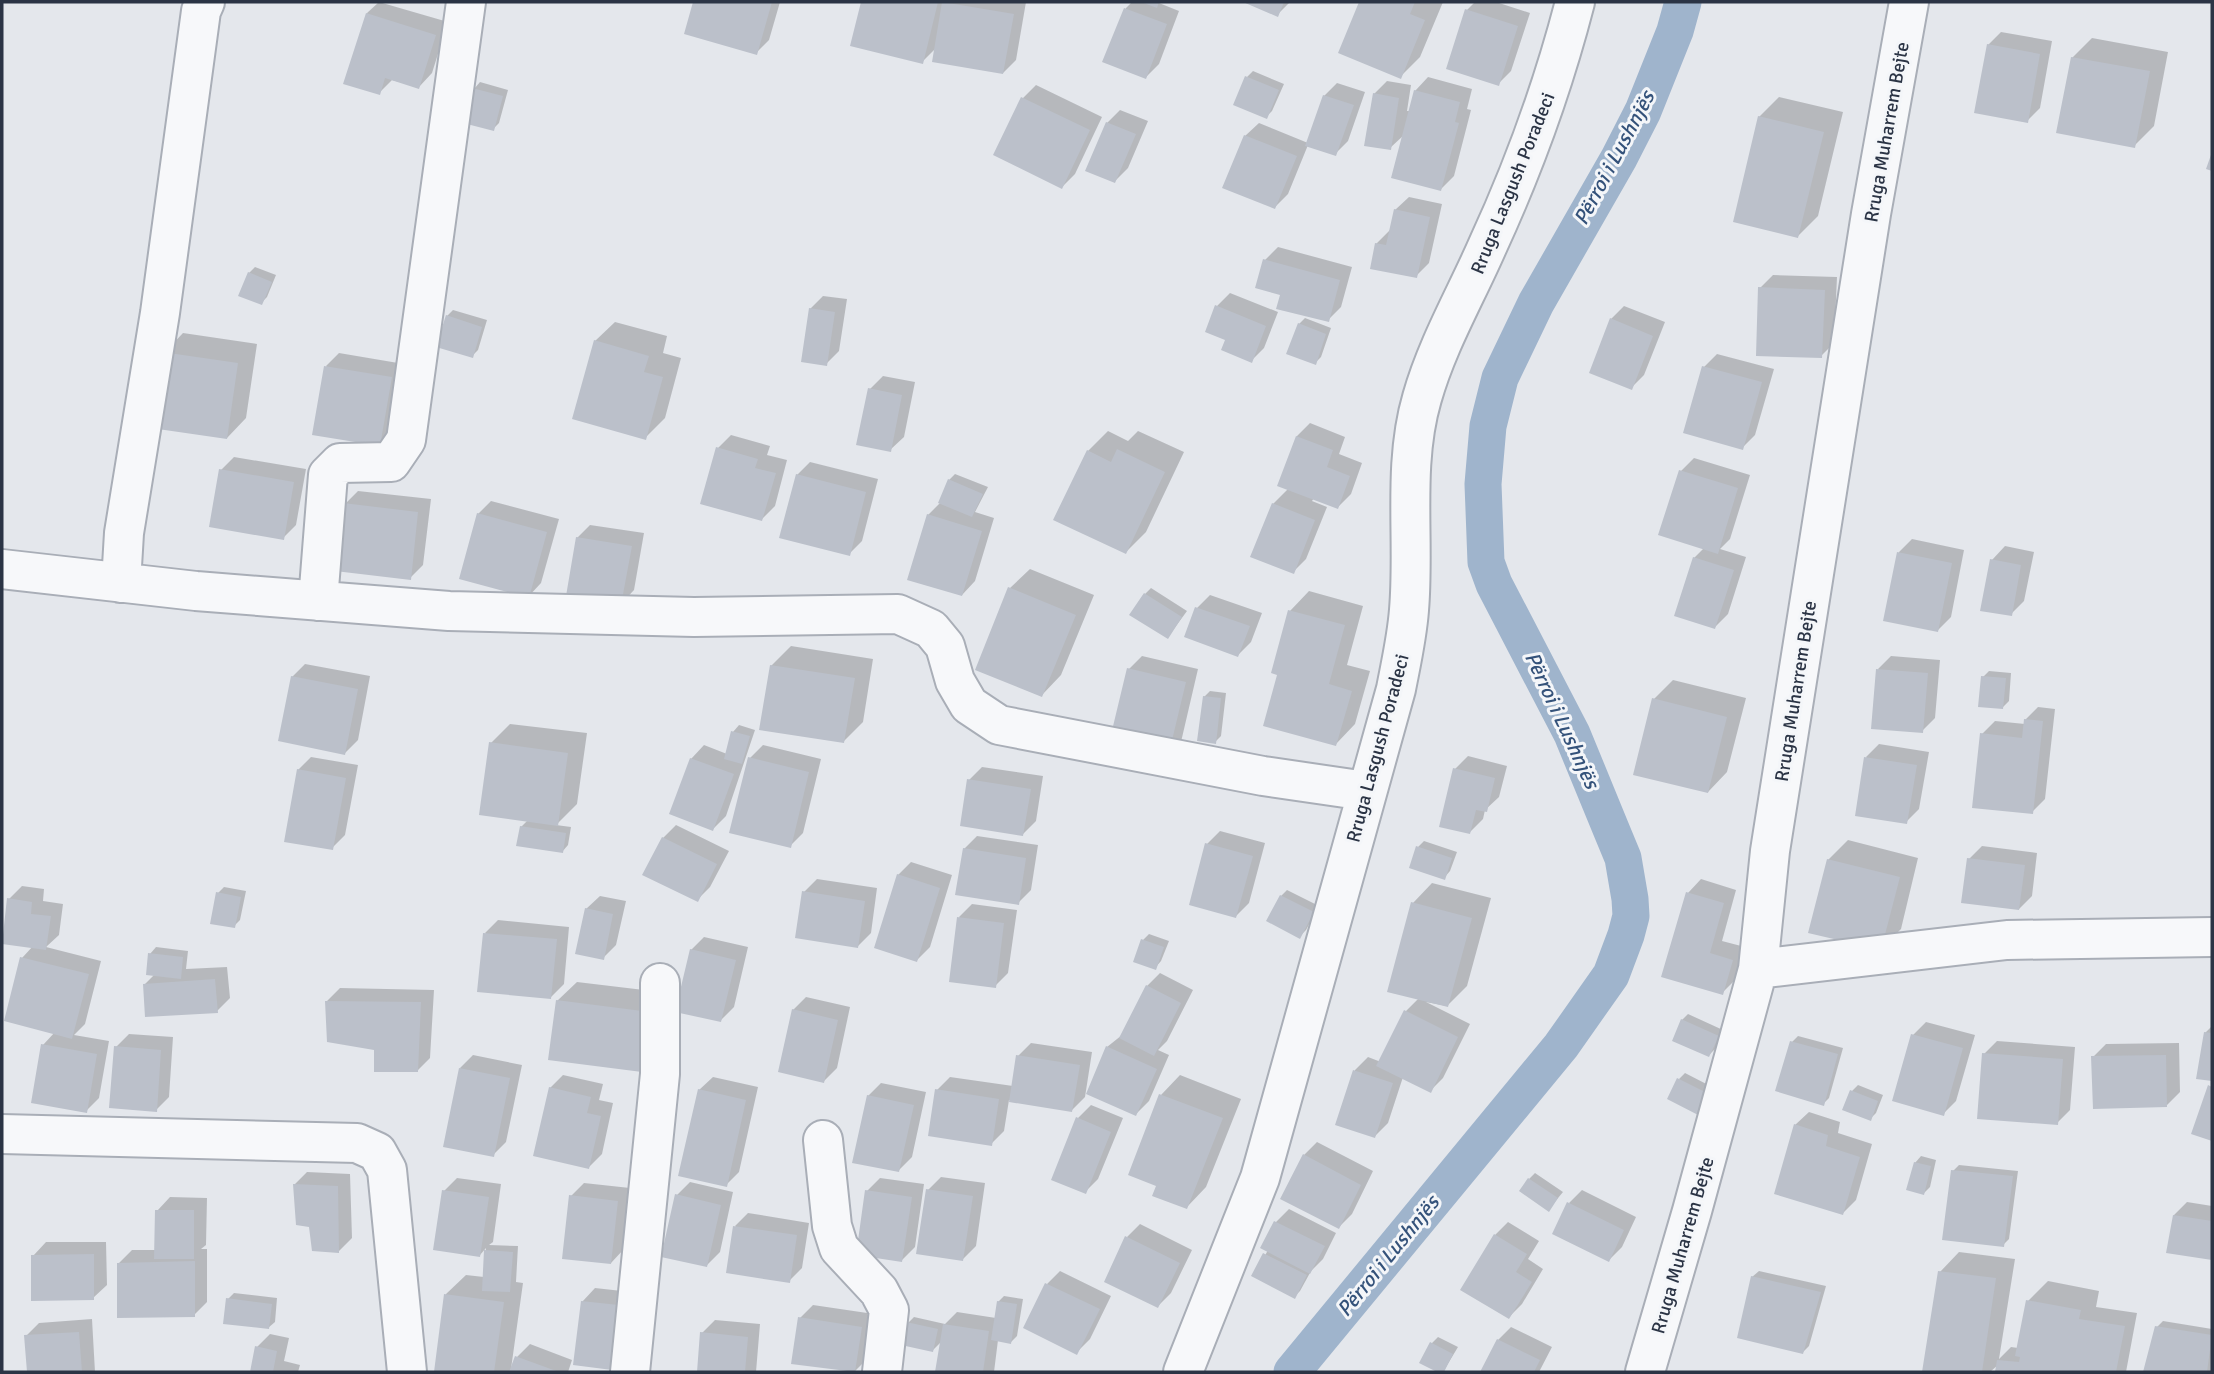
<svg xmlns="http://www.w3.org/2000/svg" width="2214" height="1374" font-family="Signika,sans-serif">
	<style>
		.shadow { fill: #0003 }
		.lines { fill: none; stroke-linecap: round; stroke-linejoin: round }
		.canal { stroke: #9fb4cc; stroke-width: 37 }
		.building { fill: #bbc0ca }
		.street-casing { stroke: #a9aeb7; stroke-width: 42 }
		.street { stroke: #f7f8fa; stroke-width: 38 }
		.labels { text-anchor: middle; stroke-width: 6; stroke-linejoin: round; paint-order: stroke }
		.street-label { font-size: 19px; fill: #2b3445; stroke: #f4f6f9 }
		.water-label { font-size: 21px; font-style: italic; fill: #34527a; stroke: #f4f6f9 }
	</style>
	<rect width="100%" height="100%" fill="#e4e7ec"/>
	<path class="shadow" d="M379 2 448 22 432 73 419 87 392 80 379 93 367 13Z
		M695 2H780L769 40 756 53 686 33Z
		M862 2H1026L1016 60 1003 73 936 48 922 62 852 45Z
		M1132 2H1161L1159 3 1179 11 1159 64 1146 77 1105 61 1126 8Z
		M1248 2H1290L1277 15Z
		M1361 2H1443L1420 57 1400 77 1340 52Z
		M1475 2H1496L1530 13 1511 71 1498 84 1467 10Z
		M2001 32 2052 41 2040 108 2027 121 1988 45Z
		M2092 38 2168 52 2154 126 2134 146 2072 58Z
		M1253 71 1284 84 1272 111 1266 117 1247 77Z
		M1428 77 1472 89 1467 109 1471 110 1454 176 1441 189 1404 135 1390 148 1374 94 1387 81 1411 85 1407 111H1410L1415 91Z
		M480 82 508 90 499 123 493 129 474 89Z
		M1337 83 1365 92 1348 141 1335 154 1308 145 1288 194 1275 207 1245 136 1259 123 1308 143 1324 96Z
		M1036 85 1102 117 1075 174 1062 187 995 154 1023 98Z
		M1779 97 1843 112 1818 216 1798 236 1759 117Z
		M1120 110 1148 121 1128 168 1115 181 1107 123Z
		M1409 197 1442 204 1429 263 1416 276 1376 244 1390 230 1395 210Z
		M1278 247 1352 267 1341 307 1328 320 1282 293 1265 260Z
		M255 267 276 275 267 297 261 303 249 273Z
		M1773 275 1837 277 1834 343 1821 356 1760 288Z
		M1230 293 1278 312 1264 348 1251 361 1228 339 1217 306Z
		M823 296 847 299 839 351 826 364 810 309Z
		M1624 306 1665 322 1644 375 1631 388 1611 319Z
		M453 310 487 320 478 350 472 356 447 316Z
		M1305 318 1331 328 1321 357 1315 363 1299 324Z
		M615 322 667 336 663 353 681 358 665 418 645 438 595 341Z
		M183 333 257 344 246 418 227 438 164 353Z
		M339 353 404 364 393 431 380 444 326 366Z
		M1717 354 1774 369 1755 435 1742 448 1704 367Z
		M883 376 915 382 904 437 890 450 870 389Z
		M1310 423 1345 437 1339 454 1362 463 1351 494 1338 507 1314 498 1312 501 1327 507 1306 559 1293 572 1273 504 1289 488 1279 485 1297 436Z
		M1108 431 1128 441 1138 431 1184 452 1146 532 1126 552 1088 451Z
		M731 435 770 446 767 455 787 460 775 506 762 519 718 448Z
		M234 457 306 469 296 525 283 538 221 470Z
		M1694 458 1750 475 1730 539 1720 549 1746 557 1728 614 1715 627 1694 558 1704 548 1681 471Z
		M810 462 878 479 862 541 849 554 797 475Z
		M955 474 988 487 975 512 994 518 975 581 962 595 928 515 941 502 949 480Z
		M358 491 431 499 423 565 410 578 345 504Z
		M491 501 559 519 541 583 528 597 478 514Z
		M590 525 644 533 634 590 621 604 577 538Z
		M1912 539 1964 550 1951 617 1938 630 1885 620 1899 552Z
		M2005 546 2034 552 2024 601 2011 614 1992 560Z
		M1030 569 1094 595 1061 675 1042 695 1010 588Z
		M1151 588 1187 611 1168 637 1145 594Z
		M1309 591 1363 606 1347 665 1370 671 1355 724 1336 744 1279 674 1290 611Z
		M1210 595 1262 613 1251 642 1238 655 1197 608Z
		M791 646 873 659 863 722 844 741 771 666Z
		M1142 656 1198 669 1181 742 1111 741 1129 669Z
		M1891 656 1940 660 1935 718 1922 731 1878 669Z
		M305 664 370 676 358 740 345 753 292 677Z
		M1989 671 2011 673 2009 701 2003 707 1983 677Z
		M1673 680 1746 698 1727 772 1708 792 1654 699Z
		M1210 691 1226 693 1221 736 1215 742 1204 697Z
		M2038 707 2055 709 2045 799 2032 812 1982 734 1995 721 2025 724V720Z
		M510 724 587 733 577 804 556 825 571 827 568 845 562 852 521 827 528 820 491 743Z
		M739 725 755 730 726 816 713 829 691 759 704 745 727 754 733 732Z
		M1879 744 1929 752 1919 809 1906 822 1866 757Z
		M763 745 821 759 803 833 790 846 750 758Z
		M1468 756 1507 766 1499 797 1485 810 1483 819 1470 832 1455 769Z
		M311 757 358 765 345 835 332 848 298 770Z
		M982 767 1043 776 1036 821 1023 834 969 780Z
		M676 825 729 851 710 887 697 900 663 838Z
		M1220 831 1265 843 1249 903 1236 916 1207 844Z
		M977 836 1038 845 1031 890 1018 903 964 849Z
		M1848 840 1918 858 1901 929 1881 949 1828 860Z
		M1424 841 1457 852 1450 871 1444 878 1418 847Z
		M1982 846 2037 853 2032 896 2019 909 1969 859Z
		M911 862 952 875 930 947 917 960 898 875Z
		M817 879 877 888 871 933 858 946 804 892Z
		M1701 879 1736 890 1722 941 1745 947 1735 980 1722 993 1688 893Z
		M1432 883 1491 898 1467 986 1447 1006 1426 1002 1470 1024 1443 1078 1430 1091 1403 1077 1388 1123 1375 1136 1338 1123 1355 1070 1368 1057 1381 1062 1406 1011 1419 998 1413 903Z
		M22 886 44 889 43 901 63 904 59 935 46 947 101 961 85 1024 74 1035 109 1041 99 1098 86 1111 43 1045 55 1032 22 958 33 946 9 899Z
		M224 887 246 891 240 920 234 926 218 893Z
		M1287 890 1319 906 1306 930 1300 936 1281 896Z
		M600 896 626 901 616 945 603 958 586 909Z
		M972 904 1017 910 1008 973 995 986 959 917Z
		M498 920 569 927 564 984 551 997 485 933Z
		M1149 934 1169 941 1161 961 1155 968 1143 940Z
		M704 937 748 947 734 1007 721 1020 691 950Z
		M156 947 188 951 186 969 227 967 230 998 217 1011 145 984 155 974 150 954Z
		M1160 973 1193 990 1167 1041 1158 1050 1169 1055 1149 1101 1136 1114 1107 1047 1122 1035 1147 986Z
		M577 982 669 993 661 1050 557 1001Z
		M340 988 434 990 430 1058 417 1071 375 1049 327 1001Z
		M806 997 850 1007 837 1068 824 1081 793 1010Z
		M1688 1014 1723 1030 1715 1049 1709 1055 1682 1020Z
		M1926 1022 1975 1035 1956 1101 1943 1114 1913 1035Z
		M2212 1026V1080L2198 1078 2205 1033Z
		M129 1034 173 1037 169 1097 156 1110 116 1047Z
		M1798 1036 1843 1048 1829 1098 1823 1104 1792 1042Z
		M1997 1041 2075 1047 2070 1110 2057 1123 1984 1054Z
		M1031 1043 1092 1052 1085 1097 1072 1110 1009 1100 1004 1131 991 1144 937 1090 950 1077 1013 1086 1018 1056Z
		M2179 1043 2180 1092 2167 1105 2093 1057 2106 1044Z
		M473 1055 522 1065 506 1142 493 1155 460 1068Z
		M1685 1073 1718 1090 1702 1115 1679 1079Z
		M563 1075 603 1084 599 1100 613 1103 602 1154 589 1167 550 1088Z
		M1180 1075 1241 1099 1206 1187 1187 1207 1158 1185 1161 1095Z
		M713 1077 758 1087 739 1172 726 1185 699 1090Z
		M881 1083 926 1092 912 1157 899 1170 868 1096Z
		M1858 1085 1883 1095 1876 1113 1870 1119 1845 1109 1852 1091Z
		M1091 1105 1123 1118 1098 1179 1085 1192 1078 1118Z
		M1809 1112 1840 1122 1838 1133 1872 1144 1856 1200 1843 1213 1795 1125Z
		M1317 1142 1373 1171 1352 1214 1339 1227 1304 1155Z
		M1921 1156 1936 1160 1930 1187 1924 1193 1915 1163Z
		M1959 1165 2018 1171 2009 1239 2003 1245 1953 1171Z
		M307 1172 350 1174 352 1238 339 1251 311 1225 294 1185Z
		M1535 1173 1563 1192 1549 1209 1529 1179Z
		M941 1177 985 1183 976 1246 963 1259 928 1190Z
		M457 1178 501 1184 493 1242 489 1245 518 1246 516 1282 523 1283 511 1369 517 1357 530 1344 572 1360 568 1372H435L446 1294 466 1275 484 1277 486 1248 480 1255 444 1191Z
		M880 1178 924 1184 915 1247 902 1260 867 1191Z
		M690 1182 733 1192 720 1252 707 1265 677 1195Z
		M584 1183 630 1188 624 1249 611 1263 571 1196Z
		M1582 1190 1636 1217 1622 1247 1609 1260 1569 1203Z
		M170 1197 207 1198 206 1245 201 1249H207V1302L194 1315 119 1263 132 1250H156L157 1211Z
		M2187 1202 2212 1206V1258L2168 1251 2174 1215Z
		M1289 1209 1336 1233 1323 1259 1311 1271 1300 1291 1294 1297 1254 1276 1268 1250 1263 1248 1276 1222Z
		M748 1213 809 1223 802 1268 789 1281 735 1226Z
		M1508 1222 1539 1241 1528 1259 1543 1269 1522 1304 1509 1317 1462 1289 1495 1235Z
		M1140 1224 1192 1250 1171 1293 1158 1306 1127 1237Z
		M46 1242H106L107 1285 93 1298 33 1256Z
		M1959 1252 2015 1259 1999 1359 2011 1347 2018 1348 2028 1301 2048 1281 2099 1291 2096 1307 2137 1313 2126 1372H1997L1998 1365 1990 1372H1924L1940 1272Z
		M1060 1271 1111 1296 1090 1339 1077 1352 1047 1284Z
		M1759 1271 1826 1286 1809 1346 1802 1353 1752 1277Z
		M595 1288 640 1293 633 1356 582 1302Z
		M234 1293 277 1298 275 1322 268 1328 228 1299Z
		M1004 1296 1023 1299 1017 1336 1011 1342 998 1340 994 1372H937L942 1341 933 1350 908 1323 914 1317 945 1324 957 1312 996 1318 998 1302Z
		M813 1305 874 1314 867 1359 854 1372 800 1318Z
		M92 1319 95 1372H29L26 1336 39 1323Z
		M715 1320 760 1324 756 1372H699L702 1333Z
		M2163 1321 2212 1329 2211 1372H2145L2157 1327Z
		M1511 1327 1552 1347 1539 1372H1482L1498 1340Z
		M270 1334 289 1338 284 1361 300 1365 298 1372H251L257 1347Z
		M1438 1337 1458 1347 1443 1372 1422 1362 1432 1343Z"/>
	<g class="lines">
		<path class="canal" d="M1292 1372 1561 1046 1611 975 1626 935 1631 916 1630 899 1623 858 1611 829 1572 734 1494 584 1486 562 1483 484 1488 426 1500 378 1536 303 1619 158 1643 111 1675 31 1683 2"/>
	</g>
	<path class="building" d="M693 2H772L757 55 684 34Z
		M861 2H938L923 64 850 46Z
		M942 2 1014 14 1003 74 932 62Z
		M1141 2H1159L1157 8Z
		M1243 2H1284L1278 17Z
		M1359 2H1415L1410 14 1425 20 1401 79 1338 53Z
		M1124 8 1167 24 1146 79 1102 62Z
		M1465 9 1518 26 1499 86 1446 69Z
		M366 13 436 35 419 89 385 78 380 95 343 84Z
		M1987 44 2040 54 2028 123 1974 113Z
		M2071 57 2150 71 2135 148 2056 133Z
		M1245 76 1279 90 1267 119 1233 105Z
		M472 88 503 96 494 131 463 123Z
		M1414 90 1460 102 1455 122 1459 123 1441 191 1391 178Z
		M1373 93 1399 98 1391 150 1364 146Z
		M1323 95 1354 105 1336 156 1305 146Z
		M1021 97 1090 130 1062 189 993 155Z
		M1758 116 1824 132 1798 238 1733 222Z
		M1106 122 1136 134 1115 183 1085 171Z
		M1244 135 1297 156 1275 209 1222 188Z
		M2212 152V171L2206 169Z
		M1394 209 1430 217 1417 278 1370 269 1375 243 1386 245Z
		M1263 259 1340 280 1329 322 1276 309 1280 295 1255 288Z
		M248 272 272 282 262 305 238 296Z
		M1758 287 1825 290 1822 358 1756 356Z
		M1215 305 1266 326 1252 363 1221 350 1225 340 1205 332Z
		M809 308 835 312 827 366 801 362Z
		M446 315 482 327 473 358 436 347Z
		M1610 318 1653 336 1632 390 1589 373Z
		M1298 323 1326 334 1316 365 1286 354Z
		M594 340 649 356 644 372 663 377 646 440 572 419Z
		M162 352 238 363 227 439 151 428Z
		M324 366 392 377 380 446 312 435Z
		M1702 366 1762 382 1743 450 1683 433Z
		M868 388 902 395 891 452 856 445Z
		M1296 436 1333 450 1327 467 1350 476 1338 509 1277 486Z
		M716 447 758 459 755 468 776 473 762 521 700 504Z
		M1117 449 1165 472 1126 554 1053 520 1087 450 1111 462Z
		M219 469 294 482 284 540 209 527Z
		M1679 470 1738 488 1718 554 1658 535Z
		M796 474 866 492 850 556 779 538Z
		M948 479 983 494 972 517 938 503Z
		M343 503 418 512 411 580 335 571Z
		M1272 503 1315 520 1294 574 1250 557Z
		M477 513 547 532 529 598 459 579Z
		M927 514 982 531 962 596 907 580Z
		M576 537 632 546 621 605 566 596Z
		M1897 552 1952 563 1938 632 1883 621Z
		M1693 557 1734 570 1715 629 1674 616Z
		M1990 559 2021 565 2012 616 1980 611Z
		M1008 587 1076 615 1042 697 975 670Z
		M1144 593 1182 617 1168 639 1129 615Z
		M1195 607 1250 626 1238 657 1184 637Z
		M1288 610 1345 625 1329 684 1352 691 1336 746 1263 726 1277 675 1271 673Z
		M770 665 855 678 844 743 759 730Z
		M1127 668 1186 682 1168 757 1109 743Z
		M1876 669 1928 673 1923 733 1871 729Z
		M291 676 358 689 345 755 278 741Z
		M1981 676 2006 678 2003 709 1978 707Z
		M1203 696 1221 698 1216 744 1197 741Z
		M1652 698 1727 717 1708 793 1633 775Z
		M2024 719 2043 721 2033 814 1972 808 1980 733 2022 738Z
		M731 731 750 736 742 764 724 759Z
		M489 742 568 753 558 826 479 815Z
		M748 757 809 772 791 848 729 833Z
		M1864 757 1917 765 1907 824 1855 816Z
		M690 758 734 774 713 831 669 814Z
		M1453 768 1495 778 1487 812 1476 810 1470 834 1439 827Z
		M297 769 346 778 333 850 284 842Z
		M967 779 1031 789 1023 836 960 826Z
		M520 826 566 833 563 853 516 846Z
		M662 837 717 864 698 902 642 875Z
		M1205 843 1253 856 1236 918 1189 905Z
		M1416 846 1452 858 1445 880 1409 868Z
		M963 848 1026 858 1019 905 955 895Z
		M1967 858 2025 865 2019 910 1961 903Z
		M1827 859 1900 877 1881 950 1808 933Z
		M897 874 940 888 917 962 874 948Z
		M802 891 865 901 858 948 795 938Z
		M216 892 241 897 235 928 210 924Z
		M1686 892 1724 903 1710 953 1733 960 1723 995 1661 977Z
		M1280 895 1314 912 1300 939 1266 921Z
		M7 898 32 902 31 914 51 916 46 950 2 944Z
		M1411 902 1472 918 1448 1007 1387 992Z
		M585 908 613 914 604 960 575 954Z
		M957 917 1004 923 996 988 949 982Z
		M483 933 557 939 551 999 477 992Z
		M1141 939 1164 947 1156 970 1133 962Z
		M690 949 736 960 721 1022 675 1012Z
		M148 953 183 957 181 979 146 975Z
		M20 957 89 974 72 1039 4 1021Z
		M215 979 218 1013 145 1017 143 984Z
		M1146 985 1181 1003 1154 1056 1119 1038Z
		M556 1000 650 1012 642 1072 548 1060Z
		M325 1001 421 1002 418 1072H374V1050L327 1042Z
		M792 1009 838 1020 824 1083 778 1072Z
		M1404 1010 1458 1037 1431 1093 1376 1066Z
		M1681 1019 1719 1036 1709 1057 1672 1041Z
		M2204 1032 2212 1033V1081L2196 1079Z
		M1911 1034 1963 1048 1944 1116 1892 1101Z
		M1790 1041 1838 1054 1824 1106 1775 1091Z
		M41 1044 97 1054 87 1113 31 1103Z
		M114 1046 161 1050 157 1112 109 1108Z
		M1106 1046 1157 1069 1136 1116 1086 1094Z
		M1982 1053 2063 1059 2058 1125 1977 1119Z
		M1016 1055 1080 1065 1072 1112 1009 1102Z
		M2166 1055 2167 1107 2093 1109 2091 1056Z
		M459 1068 510 1078 494 1157 443 1147Z
		M1353 1070 1393 1083 1375 1138 1335 1125Z
		M1677 1078 1713 1096 1702 1117 1667 1099Z
		M2208 1085 2212 1087V1141L2191 1134Z
		M549 1087 591 1097 587 1113 601 1116 589 1169 533 1156Z
		M698 1089 746 1100 727 1187 678 1176Z
		M935 1089 999 1099 992 1146 928 1136Z
		M1850 1090 1878 1101 1871 1121 1842 1110Z
		M1159 1094 1223 1118 1187 1209 1152 1196 1156 1186 1128 1175Z
		M867 1095 914 1105 899 1172 852 1163Z
		M1076 1117 1111 1132 1086 1194 1051 1180Z
		M1794 1124 1828 1135 1826 1146 1860 1157 1843 1215 1774 1194Z
		M1303 1154 1361 1185 1339 1229 1280 1199Z
		M1914 1162 1931 1166 1924 1195 1906 1190Z
		M1951 1170 2013 1176 2004 1247 1942 1240Z
		M1528 1178 1558 1198 1549 1212 1519 1191Z
		M293 1184 338 1186 339 1253 312 1251 309 1227 296 1225Z
		M926 1189 973 1196 963 1261 916 1254Z
		M442 1190 489 1197 480 1257 433 1250Z
		M865 1190 912 1197 902 1262 856 1255Z
		M675 1194 721 1205 707 1267 661 1257Z
		M569 1195 618 1201 611 1264 562 1259Z
		M1567 1202 1624 1230 1609 1262 1552 1234Z
		M155 1210H194V1259H154Z
		M2173 1215 2212 1221V1260L2166 1253Z
		M1274 1221 1325 1246 1310 1274 1260 1248Z
		M733 1226 797 1235 790 1283 726 1273Z
		M1494 1234 1527 1254 1516 1272 1532 1282 1509 1319 1460 1290Z
		M1125 1236 1180 1263 1158 1308 1104 1282Z
		M484 1250 513 1252 510 1292 482 1291Z
		M1263 1253 1307 1275 1295 1299 1251 1276Z
		M94 1254V1300L31 1301V1255Z
		M195 1261V1317L117 1318V1263Z
		M1938 1271 1996 1278 1982 1372H1922Z
		M1751 1276 1821 1292 1803 1354 1737 1338Z
		M1045 1283 1100 1309 1077 1355 1023 1328Z
		M444 1294 504 1302 494 1372H434Z
		M226 1298 272 1304 269 1329 223 1324Z
		M2026 1300 2081 1310 2079 1319 2125 1326 2116 1372H1995L1997 1360 2019 1362 2020 1357 2015 1356Z
		M581 1301 628 1306 620 1371 573 1365Z
		M997 1301 1017 1304 1011 1344 991 1340Z
		M798 1317 862 1327 855 1372 791 1364Z
		M906 1322 938 1329 933 1352 901 1345Z
		M943 1324 989 1331 983 1372H935Z
		M2155 1326 2212 1335 2207 1372H2143Z
		M79 1332 82 1372H27L24 1335Z
		M700 1332 748 1337 745 1372H697Z
		M1497 1339 1540 1360 1534 1372H1480Z
		M1430 1342 1453 1354 1444 1372H1437L1419 1363Z
		M255 1346 277 1351 273 1372H250Z
		M515 1356 559 1372H509Z"/>
	<g class="lines">
		<defs>
			<path id="street" d="M2 569 196 591 449 611 694 617 898 614 931 629 945 646 955 681 969 705 999 725 1263 776 1366 791
				M121 583 124 533 160 313 201 11 205 2
				M318 601 328 475 340 463 391 462 406 440 466 2
				M1758 969 2007 940 2212 937
				M2 1134 357 1143 377 1152 387 1170 407 1372
				M823 1140 832 1226 839 1248 879 1291 889 1310 882 1372
				M630 1372 660 1074V983
				M1183 1372 1260 1178 1396 689C1401 663 1407 637 1409 610 1415 540 1402 466 1422 398 1437 345 1465 297 1487 247 1524 167 1553 87 1575 2
				M1645 1372 1692 1211 1758 969 1770 851 1871 214 1909 2"/>
		</defs>
		<use href="#street" class="street-casing"/>
		<use href="#street" class="street"/>
	</g>
	<g class="labels">
		<g class="street-label">
			<text transform="translate(1886 132) rotate(-80)" y="7">Rruga Muharrem Bejte</text>
			<text transform="translate(1512 183) rotate(-68)" y="7">Rruga Lasgush Poradeci</text>
			<text transform="translate(1795 691) rotate(-81)" y="7">Rruga Muharrem Bejte</text>
			<text transform="translate(1377 748) rotate(-75)" y="7">Rruga Lasgush Poradeci</text>
			<text transform="translate(1682 1245) rotate(-74)" y="7">Rruga Muharrem Bejte</text>
		</g>
		<g class="water-label">
			<text transform="translate(1614 158) rotate(-62)" y="7">Përroi i Lushnjës</text>
			<text transform="translate(1562 720) rotate(65)" y="7">Përroi i Lushnjës</text>
			<text transform="translate(1388 1256) rotate(-51)" y="7">Përroi i Lushnjës</text>
		</g>
	</g>
	<rect width="2214" height="1374" fill="none" stroke="#2b3445" stroke-width="7"/>
</svg>
